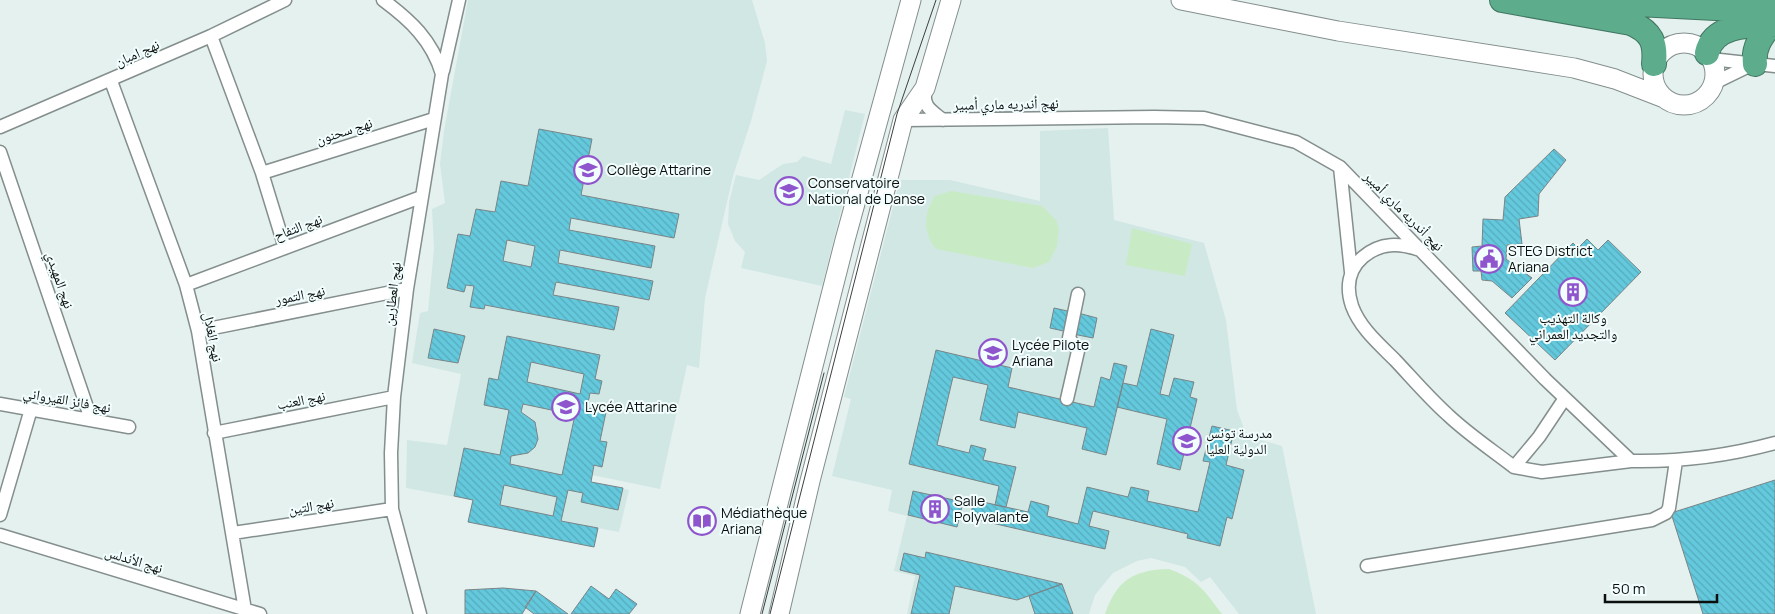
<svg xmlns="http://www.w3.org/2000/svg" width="1775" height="614" font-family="Manrope,'Noto Naskh Arabic',sans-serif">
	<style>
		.built { fill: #d1e7e4 }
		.pitch { fill: #c8ebc5 }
		.building { fill: url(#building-back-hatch); stroke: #798486; fill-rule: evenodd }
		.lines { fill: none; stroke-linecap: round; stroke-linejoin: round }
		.street-casing { stroke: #838e8d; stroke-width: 15 }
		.secondary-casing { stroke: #838e8d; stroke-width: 21 }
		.highway-casing { stroke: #407661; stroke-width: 26 }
		.street { stroke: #fff; stroke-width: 12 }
		.secondary { stroke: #fff; stroke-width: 19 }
		.highway { stroke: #5dad8d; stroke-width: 24 }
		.tram { stroke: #3a403f; stroke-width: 1 }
		.labels { text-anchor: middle; stroke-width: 4; stroke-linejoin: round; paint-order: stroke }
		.street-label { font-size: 14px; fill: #0b0f0e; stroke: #f2fefd }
		.poi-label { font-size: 14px; fill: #0b0f0e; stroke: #f2fefd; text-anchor: start }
	</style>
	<defs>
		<pattern id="building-back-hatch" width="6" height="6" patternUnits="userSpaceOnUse" patternTransform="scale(1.25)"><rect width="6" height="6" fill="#64c9dd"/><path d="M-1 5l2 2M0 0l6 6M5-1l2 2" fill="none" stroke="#55abbc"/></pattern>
	</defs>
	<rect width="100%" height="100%" fill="#e5f1ef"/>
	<path class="built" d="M468 0H752L765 43 767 61 751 121 733 176 705 298 699 368 687 365 660 489 592 475 591 482 629 490 619 532 598 528 594 547 468 522 472 500 406 488 407 440 447 445 461 374 412 363 420 313 428 311 434 249 432 209 445 203 440 164 444 131Z
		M845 110 865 114 822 286 741 268 745 252 735 241 728 224 729 202 736 175 759 180 783 164 797 162 803 156 831 164Z
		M1108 128 1114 220 1204 243 1226 320 1237 410 1247 436 1282 446 1316 614H1239L1210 577 1201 582 1185 567 1151 558 1137 561 1113 573 1095 595 1089 614H907L915 576 894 571 907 516 888 511 892 490 832 476 851 399 844 397 900 180H950L1040 201V131Z"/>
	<path class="pitch" d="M951 191 1042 206 1056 220 1059 228 1057 246 1049 262 1033 268 936 249C923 233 923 214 935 196Z
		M1132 228 1192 244 1185 276 1126 265Z
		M1169 569C1198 580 1204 590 1222 614H1105C1117 580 1133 570 1169 569Z"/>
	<path class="building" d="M539 129 592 139 581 195 679 214 674 238 571 218 569 230 655 246 651 268 560 250 558 263 653 281 649 300 556 282 553 295 619 307 614 330 485 305 484 309 470 307 474 286 466 285 464 292 447 288 458 234 470 236 476 209 495 212 501 181 528 186ZM507 240 535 246 531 267 503 261Z
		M1554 149 1566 160 1539 194 1538 216 1519 219 1522 244 1507 245 1506 259 1532 278 1512 298 1492 281 1482 280 1481 271H1473L1472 247 1482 246 1483 219 1503 220 1505 197Z
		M1587 239 1598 250 1608 240 1641 272 1555 360 1505 313 1573 243 1578 248Z
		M1054 308 1072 312 1068 332 1050 328Z
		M1078 313 1097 318 1093 338 1073 334Z
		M434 329 465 336 458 363 428 358Z
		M1151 329 1174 335 1160 394 1169 396 1174 378 1194 382 1190 397 1197 399 1180 470 1157 464 1167 419 1117 407 1123 383 1137 386Z
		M507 336 600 355 595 379 602 381 599 394 590 393 587 408 606 412 600 441 607 442 602 467 594 465 591 482 623 488 618 510 581 502 583 493 568 490 561 521 598 528 594 547 468 522 473 500 454 496 464 448 500 455 509 410 484 405 489 378 498 380ZM531 362 584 374 580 394 527 382ZM523 404 575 415 562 475 510 464 511 456 528 453 535 447 538 439 535 422 521 412ZM504 485 557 497 553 516 500 505Z
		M936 350 1012 368 1008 387 1094 407 1101 377 1110 380 1114 363 1127 366 1106 455 1082 449 1087 428 1018 412 1015 428 980 420 988 385 953 377 937 445 969 453 971 445 986 449 983 460 1016 467 1006 507 995 505 999 486 909 464Z
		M1212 426 1234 431 1226 465 1244 470 1232 519 1227 517 1220 546 1187 538 1188 534 1093 511 1089 526 1109 531 1105 549 970 518 974 500 1028 512 1031 501 1049 506 1047 516 1078 524 1087 487 1128 497 1131 487 1149 491 1147 501 1198 512 1210 462 1203 461Z
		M1775 480V614H1703L1671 513Z
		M913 491 963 502 957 527 908 515Z
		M926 552 1062 584 1017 600 955 586 949 614H911L920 575 900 570 904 553 925 558Z
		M1062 584 1073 614H1035L1029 596Z
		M591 586 609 599 616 589 637 604 629 614H571Z
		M503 588 536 591 522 614H465V590Z
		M536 591 568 614H534L525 607Z"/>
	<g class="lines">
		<defs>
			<path id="street" d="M383 0C410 20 432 40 442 74L407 289 394 397 391 453 392 509 420 614
				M211 36 262 173 285 248
				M1711 59 1775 66
				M443 71 459 0
				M111 81 186 285 198 331 245 610
				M1714 83 1753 64
				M925 88C923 107 929 109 943 120
				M903 120 1154 117 1204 118 1296 142 1340 167 1545 379 1631 461C1681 462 1727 456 1775 443
				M0 127 211 36 285 0
				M0 152 91 419
				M1340 167 1351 272
				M262 173 434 119
				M1420 250C1399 243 1381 242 1363 257 1348 270 1346 288 1352 306 1360 328 1379 344 1395 360 1412 378 1429 398 1448 415 1468 434 1492 450 1514 467L1539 437 1565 398
				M186 285 421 197
				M198 331 407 289
				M1067 399 1078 351 1069 338 1078 294
				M0 404 129 427
				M214 433 394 397
				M1514 467 1542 472 1631 461
				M0 515 31 409
				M233 533 392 509
				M0 535 260 614
				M1367 566 1652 520 1666 513 1669 508 1676 461"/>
			<path id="secondary" d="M1181 0 1338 31 1574 68 1615 79 1664 98
				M1653 74a31 31 0 1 1 62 0a31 31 0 1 1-62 0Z
				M750 614 845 240 911 0
				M779 614 810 481 903 120 925 88 951 0"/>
			<path id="highway" d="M1502 0 1631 23C1652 32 1656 43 1654 64
				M1558 0 1775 11
				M1707 53C1713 24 1751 25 1775 24
				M1755 64C1753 47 1761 37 1771 24"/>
		</defs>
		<use href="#street" class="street-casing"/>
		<use href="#secondary" class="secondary-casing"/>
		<use href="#highway" class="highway-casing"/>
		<use href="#street" class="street"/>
		<use href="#secondary" class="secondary"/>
		<use href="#highway" class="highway"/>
		<path class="tram" d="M762 614 824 373
			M770 614 897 114 936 0"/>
	</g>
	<defs>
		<symbol id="school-ring" viewBox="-11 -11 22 22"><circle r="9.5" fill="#f2fefd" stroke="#8f55cc" stroke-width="1.5"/><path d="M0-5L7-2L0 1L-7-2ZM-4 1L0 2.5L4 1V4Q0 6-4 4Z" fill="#8f55cc"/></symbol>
		<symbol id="civic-ring" viewBox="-11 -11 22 22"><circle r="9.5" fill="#f2fefd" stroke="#8f55cc" stroke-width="1.5"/><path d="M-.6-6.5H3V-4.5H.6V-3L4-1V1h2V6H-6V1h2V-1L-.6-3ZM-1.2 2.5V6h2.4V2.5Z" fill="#8f55cc"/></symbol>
		<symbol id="building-ring" viewBox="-11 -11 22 22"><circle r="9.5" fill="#f2fefd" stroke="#8f55cc" stroke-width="1.5"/><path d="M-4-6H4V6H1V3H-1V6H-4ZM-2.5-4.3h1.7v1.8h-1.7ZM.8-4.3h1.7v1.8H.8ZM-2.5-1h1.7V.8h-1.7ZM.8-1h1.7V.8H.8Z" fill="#8f55cc"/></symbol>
		<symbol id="library-ring" viewBox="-11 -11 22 22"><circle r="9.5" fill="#f2fefd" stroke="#8f55cc" stroke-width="1.5"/><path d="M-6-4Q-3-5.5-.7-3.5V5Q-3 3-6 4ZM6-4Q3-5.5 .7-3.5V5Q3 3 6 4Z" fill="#8f55cc"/></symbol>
	</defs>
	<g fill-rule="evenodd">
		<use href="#school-ring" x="572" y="154" width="32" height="32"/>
		<use href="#school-ring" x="773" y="175" width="32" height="32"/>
		<use href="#civic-ring" x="1473" y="243" width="32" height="32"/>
		<use href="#building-ring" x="1557" y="276" width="32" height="32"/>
		<use href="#school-ring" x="977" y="337" width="32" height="32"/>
		<use href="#school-ring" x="550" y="391" width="32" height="32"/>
		<use href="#school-ring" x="1171" y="425" width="32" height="32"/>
		<use href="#building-ring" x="919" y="493" width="32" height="32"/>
		<use href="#library-ring" x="686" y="505" width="32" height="32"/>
	</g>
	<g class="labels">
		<g class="street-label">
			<text transform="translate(137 53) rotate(-24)" y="5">نهج امبان</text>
			<text transform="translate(1006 104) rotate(-1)" y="5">نهج أندريه ماري أمبير</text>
			<text transform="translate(344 131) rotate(-18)" y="5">نهج سحنون</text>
			<text transform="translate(1404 211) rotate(45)" y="5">نهج أندريه ماري أمبير</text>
			<text transform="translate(298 227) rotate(-21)" y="5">نهج التفاح</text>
			<text transform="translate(60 280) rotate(71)" y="5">نهج المهيدي</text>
			<text transform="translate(392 294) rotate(-83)" y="5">نهج العطارين</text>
			<text transform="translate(300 295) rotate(-11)" y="5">نهج التمور</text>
			<text transform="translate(213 337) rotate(79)" y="5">نهج الغلال</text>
			<text transform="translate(67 400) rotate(10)" y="5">نهج فائز القيرواني</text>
			<text transform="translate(301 400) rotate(-11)" y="5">نهج العنب</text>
			<text transform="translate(311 506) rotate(-9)" y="5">نهج التين</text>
			<text transform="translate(134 560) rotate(17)" y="5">نهج الأندلس</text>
		</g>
		<g class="poi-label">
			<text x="607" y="175">Collège Attarine</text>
			<text x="808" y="188">Conservatoire<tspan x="808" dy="16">National de Danse</tspan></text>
			<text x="1508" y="256">STEG District<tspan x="1508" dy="16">Ariana</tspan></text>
			<text x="1573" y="323" text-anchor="middle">وكالة التهذيب<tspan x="1573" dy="16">والتجديد العمراني</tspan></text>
			<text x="1012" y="350">Lycée Pilote<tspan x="1012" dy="16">Ariana</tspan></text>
			<text x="585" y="412">Lycée Attarine</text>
			<text x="1206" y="438">مدرسة تونس<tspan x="1206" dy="16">الدولية العليا</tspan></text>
			<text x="954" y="506">Salle<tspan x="954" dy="16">Polyvalante</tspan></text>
			<text x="721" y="518">Médiathèque<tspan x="721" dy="16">Ariana</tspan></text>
		</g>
	</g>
	<path d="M1605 594v8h112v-8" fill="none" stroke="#0b0f0e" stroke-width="2.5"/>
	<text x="1612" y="594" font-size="15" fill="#0b0f0e" stroke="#f2fefd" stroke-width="4" paint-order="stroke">50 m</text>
</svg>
